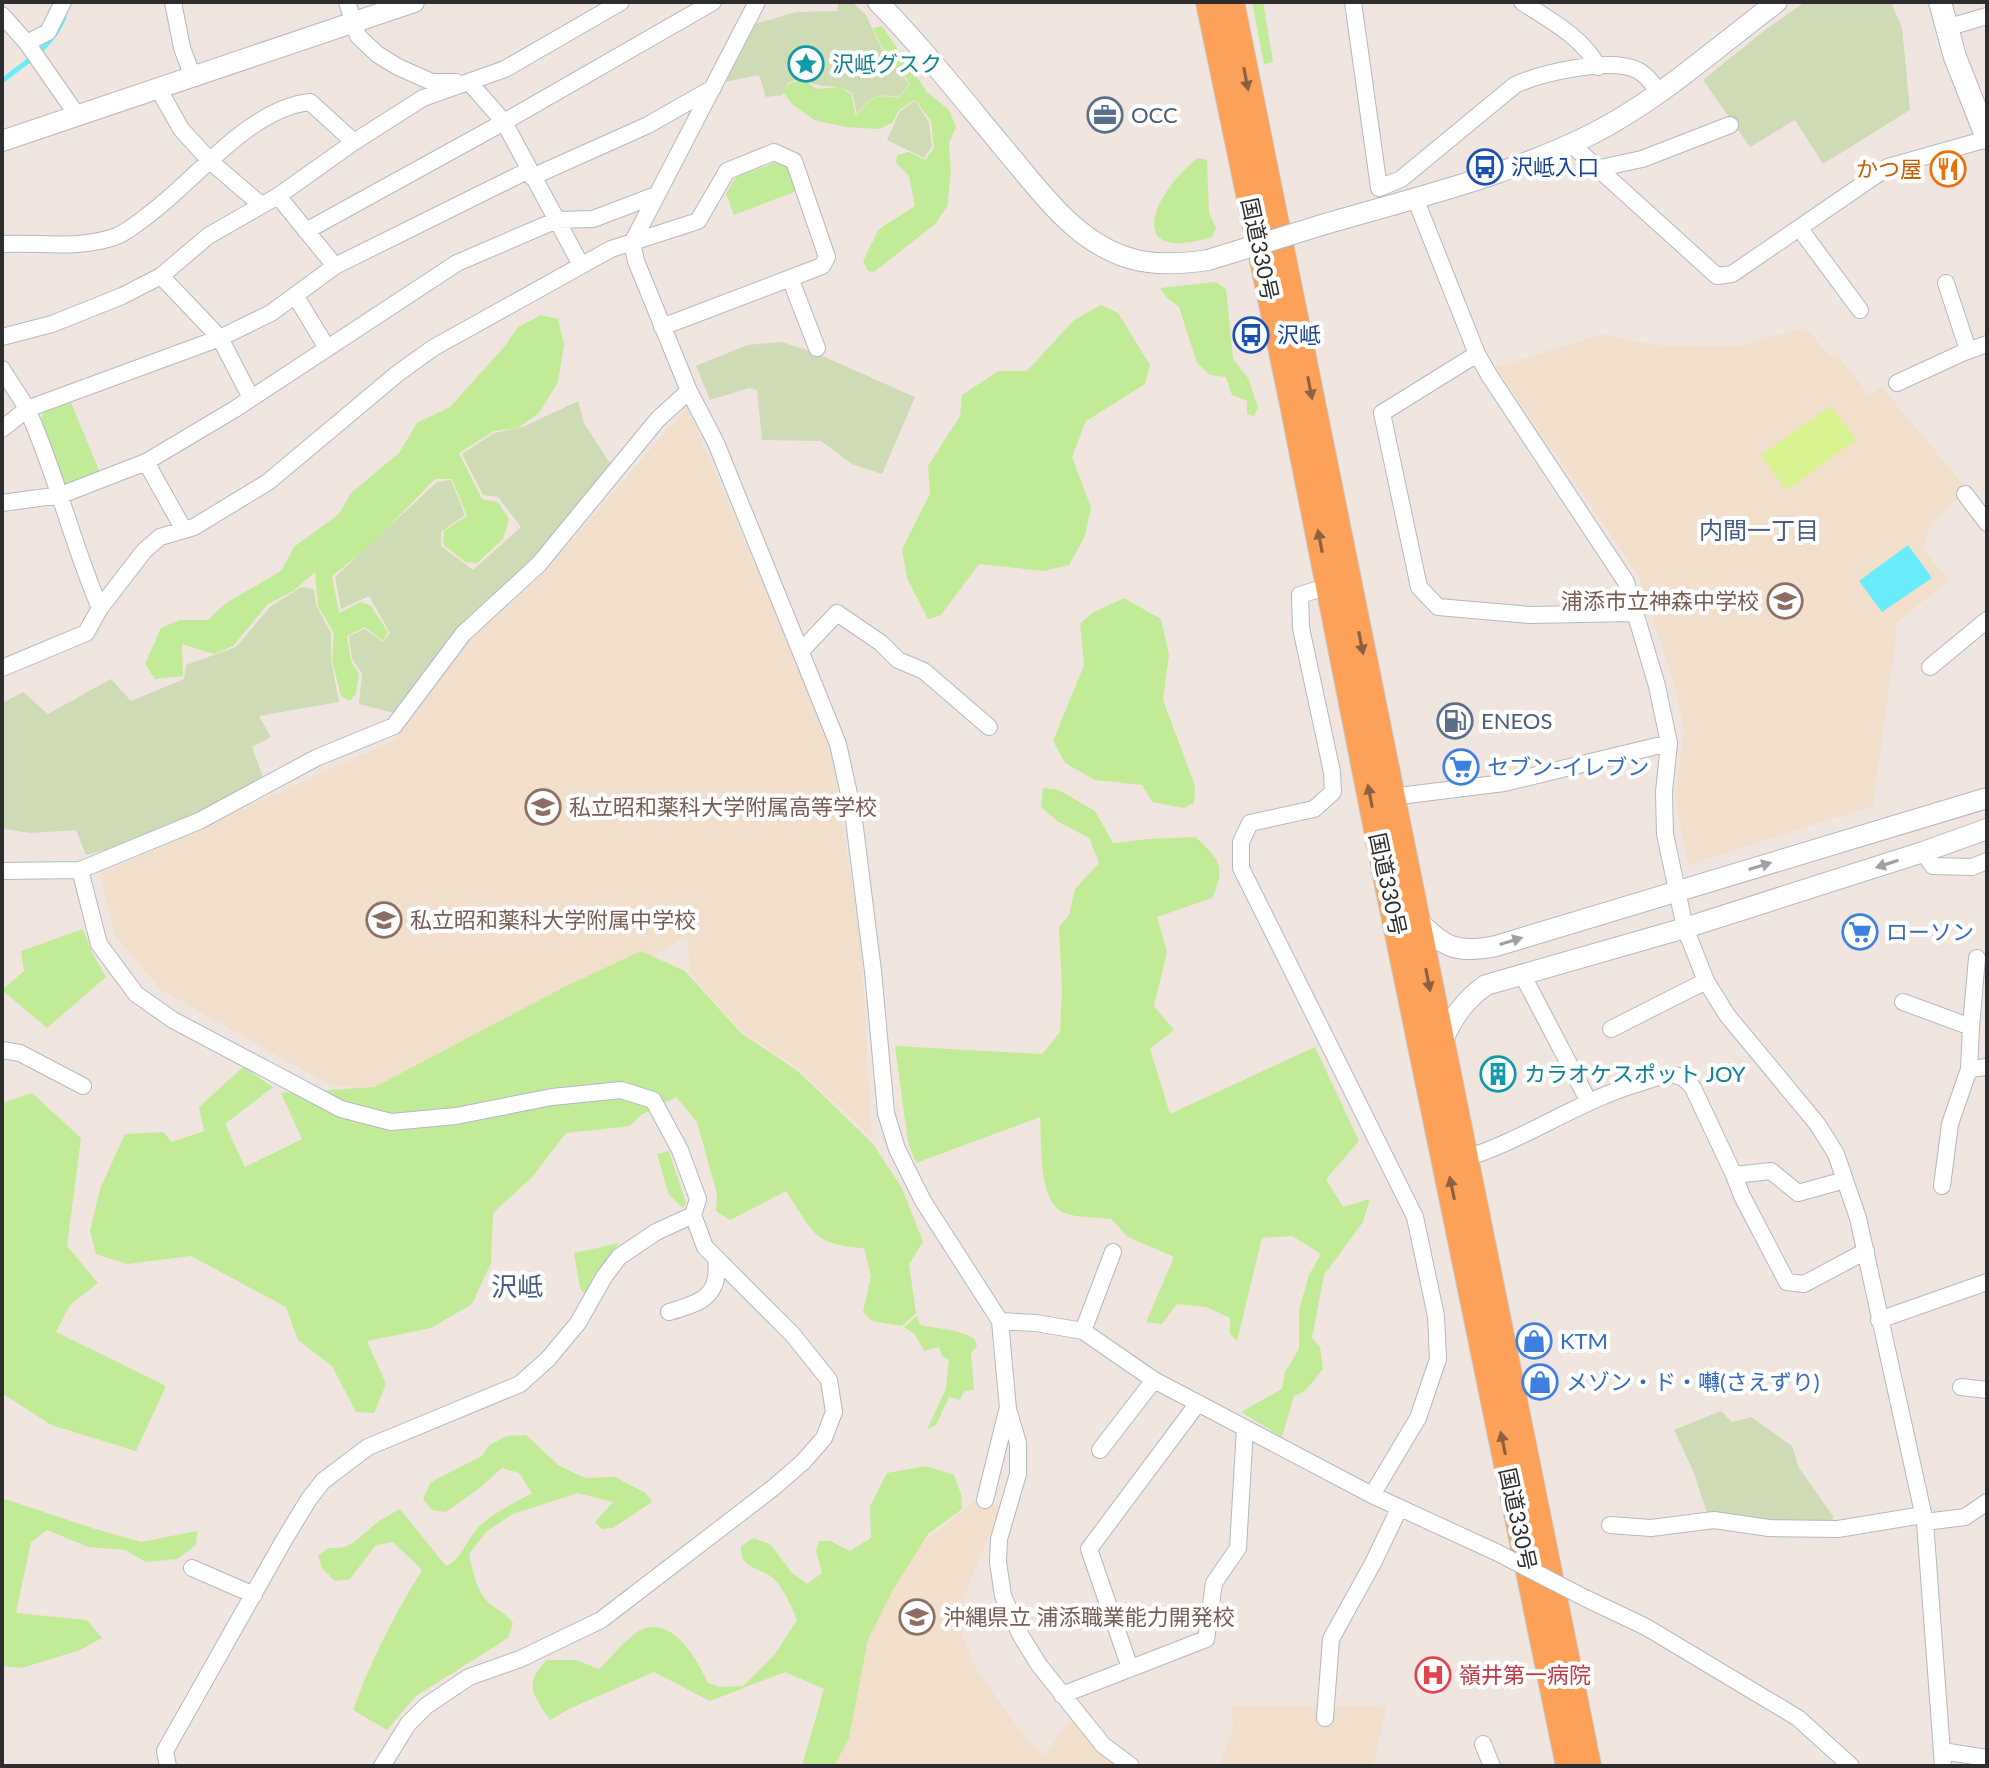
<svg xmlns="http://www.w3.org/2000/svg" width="1989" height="1768" font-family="Lato,'Noto Sans JP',sans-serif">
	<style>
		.education { fill: #f2e0cd }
		.green { fill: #c1eb97 }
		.cemetery { fill: #cedbb4 }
		.pitch { fill: #daf392 }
		.water { fill: #6aecfa }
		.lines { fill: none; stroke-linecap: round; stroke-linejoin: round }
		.stream { stroke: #6aecfa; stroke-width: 5 }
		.minor-casing { stroke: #b3b8c2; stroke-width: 18 }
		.tertiary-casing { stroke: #b3b8c2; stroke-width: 22 }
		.secondary-casing { stroke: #b3b8c2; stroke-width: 24 }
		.trunk-casing { stroke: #c8c8c8; stroke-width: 28 }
		.minor { stroke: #fff; stroke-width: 16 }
		.tertiary { stroke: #fff; stroke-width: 20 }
		.secondary { stroke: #fff; stroke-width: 22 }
		.trunk { stroke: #fea158; stroke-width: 26 }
		.minor-bridge-casing { stroke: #b3b8c2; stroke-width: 18; stroke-linecap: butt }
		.tertiary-bridge-casing { stroke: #b3b8c2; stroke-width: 22; stroke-linecap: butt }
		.minor-bridge { stroke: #fff; stroke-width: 16 }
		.tertiary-bridge { stroke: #fff; stroke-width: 20 }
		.oneway { fill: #8b6140 }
		.oneway2 { fill: #a0a0a0 }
		.labels { text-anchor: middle; stroke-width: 8; stroke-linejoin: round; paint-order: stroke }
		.culture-label { font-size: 22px; fill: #0d838f; stroke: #fff; text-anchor: start }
		.service-label { font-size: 22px; fill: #4e5e75; stroke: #fff; text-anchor: start }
		.transit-label { font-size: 22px; fill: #164399; stroke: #fff; text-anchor: start }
		.food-label { font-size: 22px; fill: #c56008; stroke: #fff; text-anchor: end }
		.street-label { font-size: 22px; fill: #2d2d2d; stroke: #fff }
		.education-label { font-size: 22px; fill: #785e54; stroke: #fff; text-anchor: start }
		.shop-label { font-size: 22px; fill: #366cbe; stroke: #fff; text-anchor: start }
		.health-label { font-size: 22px; fill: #be3a42; stroke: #fff; text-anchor: start }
		.neighbourhood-label { font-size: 24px; fill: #485d84; stroke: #fff }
		.quarter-label { font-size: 26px; fill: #485d84; stroke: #fff }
	</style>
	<rect width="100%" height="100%" fill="#f0e6df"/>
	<path class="education" d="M1806 328 1829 355 1838 356 1869 395 1882 387 1967 489 1933 522 1922 548 1949 580 1896 623 1897 631 1873 806 1688 865 1675 799 1684 729 1670 669 1638 575 1496 367 1603 334 1654 345 1737 346Z
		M687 407 829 736 861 943 872 1138 798 1068 741 1031 690 973 687 936 420 1093 330 1085 161 990 115 935 100 874 394 740 471 639 541 576Z
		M976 1500 1001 1507 963 1599 962 1634 976 1669 1032 1747 1046 1755 1059 1734 1075 1720 1125 1766H816L889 1570Z
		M1232 1706 1387 1707 1373 1766H1219L1233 1728Z"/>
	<path class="green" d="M1252 2H1263L1273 62 1264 64Z
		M882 26 927 92 949 110 956 127 949 143 951 173 947 207 935 224 874 272 868 271 863 261 879 229 915 206 909 176 896 163 897 155 909 152 925 160 934 148 931 121 915 100 899 110 892 123 879 129 845 127 814 120 792 104 783 92 790 83 803 79 816 89 839 87 851 94 856 117C872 96 873 94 899 98L910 83 887 58 873 28Z
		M1198 158 1207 160 1209 213 1216 228 1212 237C1121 265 1154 191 1198 158Z
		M779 161 788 169 797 191 734 215 726 194 736 177Z
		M1216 282 1226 289 1233 359 1248 378 1258 407 1254 416 1247 414V401L1232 395 1226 377 1210 375 1197 363 1179 307 1167 298 1160 288Z
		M1101 305 1118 313 1150 365 1145 384 1086 421 1072 457 1091 507 1085 536 1069 565 1043 571 979 564 941 615 928 619 907 578 902 549 930 494 928 466 960 416 962 395 998 371H1027L1074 320Z
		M541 315 558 319 564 345 558 382 539 413 518 428 494 431 459 453 482 499 498 502 509 519 503 539 477 563 465 562 443 544 444 531 467 516 452 479H435L370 546 332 576 339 613 361 602 371 606 388 632 383 641 365 627 347 636 351 661 359 674 356 693 350 701 341 696 332 661 334 633 318 606 315 572 293 591 268 604 233 646 214 654 182 644 183 676 155 679 145 664 161 628 180 620H208L226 603 281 571 294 547 339 514 351 493 399 453 417 423 450 407 505 346 518 327Z
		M70 400 100 473 65 485 40 425 43 412Z
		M1124 598 1161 619 1169 655 1163 700 1195 786 1194 803 1184 808 1152 802 1142 785 1095 780 1065 763 1053 741 1084 665 1080 624 1092 613Z
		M1043 788 1059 790 1095 811 1113 843 1148 839 1195 837C1220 859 1226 866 1212 898L1157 917 1167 952 1154 1006 1174 1030 1150 1049 1170 1114 1315 1047 1359 1141 1326 1179 1343 1207 1370 1199 1363 1222 1324 1275 1312 1338 1320 1347 1323 1369 1305 1391 1294 1396 1282 1437 1241 1412 1282 1389 1285 1372 1299 1349V1310L1309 1275 1321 1254 1292 1236 1262 1238 1237 1341 1230 1334V1318L1206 1307 1177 1304 1162 1324 1146 1322 1174 1257 1128 1237 1111 1219C1097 1217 1081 1218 1067 1214 1037 1206 1042 1142 1040 1117L916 1163 908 1142 895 1046 1042 1054 1060 1032 1062 989 1059 927 1069 915 1075 889 1099 863 1089 838 1057 821 1041 807Z
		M83 929 92 952 106 977 47 1028 2 990 24 971 21 951Z
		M641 951 685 971 741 1033 799 1072 873 1144 902 1188 923 1242 909 1264 916 1313 902 1326 872 1321 863 1312 871 1276 864 1248C812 1245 813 1231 786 1191L730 1220 716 1211 717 1194 697 1122 676 1097 641 1115 630 1126 566 1133 533 1176 493 1213 491 1263 472 1304 431 1328 367 1341 386 1384 374 1413 356 1412 332 1366 298 1340 286 1307 191 1256 127 1264 96 1254 90 1231 100 1189 125 1134 163 1132 172 1142 204 1131 199 1107 243 1067 273 1087 225 1124 245 1167 302 1139 281 1093 375 1087 564 987Z
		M32 1093 81 1138 67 1246 98 1283 70 1305 56 1332 166 1386 136 1451 51 1425 2 1393V1103Z
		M669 1151 686 1203 683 1208 669 1195 657 1154Z
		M619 1243 585 1294 580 1288 574 1253Z
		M917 1316 920 1325 956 1331 974 1338 977 1346 971 1353 974 1390 964 1391 960 1400 949 1397 936 1425 927 1430 946 1388 949 1360 942 1356 939 1347 924 1351 915 1334 904 1327Z
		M526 1435 558 1465 585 1478 615 1477 646 1493 652 1502 613 1528 602 1529 595 1522 613 1502 578 1493 513 1514 487 1531 469 1554C473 1571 475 1589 488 1602 496 1610 506 1613 513 1623L508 1638 416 1696 387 1730 353 1710C371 1660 394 1615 422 1570L393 1542 376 1545 350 1579 335 1581 322 1568 318 1555 329 1548C351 1550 357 1539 373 1526 381 1519 391 1514 400 1509L446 1566C464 1558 466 1537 483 1523 498 1510 516 1502 532 1493L519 1473 502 1468 481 1487 446 1512 432 1510 423 1499 431 1482 482 1456 489 1445 507 1436Z
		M926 1466 954 1475 961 1494 962 1509 928 1534 893 1590 868 1639 849 1738 834 1766H802L824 1689 785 1672 710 1701 654 1672 571 1708 550 1720C534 1696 522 1685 547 1660H576L599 1669C610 1659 628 1636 641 1630 672 1615 697 1659 708 1683L720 1687 743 1686 775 1654 797 1620C791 1605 786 1593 775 1580 761 1566 740 1571 741 1546L754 1538 771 1545 792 1573 807 1584 822 1573 816 1551 819 1541H830L850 1551 871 1538 870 1506 887 1473Z
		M2 1498 92 1528 141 1542 197 1531 196 1545 177 1559 146 1562 125 1550 88 1547 47 1530 31 1542 16 1613 87 1620 102 1638 80 1650 22 1668 2 1666Z"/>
	<path class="cemetery" d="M838 2H852L866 15 886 58 909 83 899 97C877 93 869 96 857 115L852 93C831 80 825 93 803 78L789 82 782 95 766 97 759 75 725 82 755 24 796 12 838 11Z
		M1805 2H1891L1902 28 1910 110 1823 164 1795 120 1750 147 1703 80 1765 30Z
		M915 101 929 122 932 147 924 158 887 140 900 111Z
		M782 342 813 352 915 397 882 474 852 464 821 441 762 440 757 390 749 388 710 400 696 366 747 345Z
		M578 401 584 423 611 465 515 581 450 640 394 713 359 704 362 673 352 659 349 636 365 629 383 642 390 633 369 596 341 609 335 577 437 482 451 480 465 515 441 532V546L473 570 521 527 498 497 483 495 462 454 494 433 523 427Z
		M301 587 314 589 316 605 331 633V660L339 702 259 716 271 737 252 747 263 777 192 818 136 842 86 855 76 830 31 833 2 829V703L23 692 48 714 111 679 131 701 184 679 186 665 236 647 270 607Z
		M1721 1411 1732 1422 1751 1417 1792 1446 1799 1468 1833 1516 1832 1522 1769 1524 1707 1513 1694 1473 1674 1430Z"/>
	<path class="pitch" d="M1831 406 1856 440 1786 490 1761 455Z"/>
	<path class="water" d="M1908 545 1932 578 1882 612 1859 581Z"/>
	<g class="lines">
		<path class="stream" d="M2 81C26 62 53 46 64 17"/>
		<defs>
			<path id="minor" d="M173 2 182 48 193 77
				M347 2 358 36 377 54 398 67 432 82H456
				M757 2 632 243 636 261 689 391 716 443 838 744 853 812 873 971 886 1113 897 1149 923 1201 1000 1321 1008 1409 1018 1443V1474L999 1539 998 1562 1003 1596 1021 1636 1039 1665 1103 1745 1131 1766
				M1353 2 1379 188 1401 179 1515 85C1541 73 1610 57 1637 70 1646 74 1653 84 1659 92
				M1522 2C1549 20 1583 37 1598 67
				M2 15 27 43 77 115
				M1946 28 1987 16
				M27 43 48 32 63 2
				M469 82 504 122 581 265
				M158 88 181 129 211 162 260 204
				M1571 144 1717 276 1732 274 1888 167 1987 139
				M1600 168 1642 159 1730 125
				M532 177 648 125 713 88
				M278 196 335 266
				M1415 198 1477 354 1489 375 1626 582 1657 686 1669 743 1664 792 1665 834 1685 928 1706 981 1727 1015 1818 1125 1836 1154 1858 1218 1925 1522 1943 1766
				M1800 229 1860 310
				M306 231 504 122 713 2
				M2 244C41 242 79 250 117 236 130 230 141 221 152 212 199 176 251 108 310 102L354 142
				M161 276 220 338 251 398
				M790 278 817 348
				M1946 283 1968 350
				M295 295 327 348
				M2 337 52 324 122 296 161 276 208 236 278 196 354 142 423 98 505 69 621 2
				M1477 354 1382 413 1419 587 1438 607 1530 615 1635 613
				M2 369C10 383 21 397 28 411 57 475 72 544 100 608L86 633 2 668
				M1897 383 1962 353 1987 344
				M2 429 27 409 220 338 271 313 335 266 529 170
				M146 462 184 530
				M1965 494 1987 523
				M2 503 61 495 146 462 235 409 457 263 557 220 593 219 656 195
				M1329 586 1300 595 1301 628 1332 772 1333 792 1314 809 1250 823 1241 842V868L1415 1217 1436 1316 1438 1359 1418 1418 1372 1495
				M100 608 144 551 160 537 194 527 268 482 397 374 433 348 611 249 698 221 727 171 774 152 794 161 827 257 822 266 662 327
				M802 650 837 613 881 643 898 660 924 671 989 727
				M1930 667 1987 620
				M1391 797 1504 783 1669 743
				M1923 852 1933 866 1972 867 1987 861
				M80 870 99 944 136 994 173 1020 341 1109 391 1122 456 1116 552 1097 621 1090 653 1100 680 1150 698 1199 693 1215 705 1247 793 1335 829 1380 834 1412 824 1438 803 1462 773 1488 601 1620 520 1659 469 1677 426 1706 408 1724 382 1766
				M2 871 80 870 199 821 316 758 394 726 463 634 539 564 658 419 689 391
				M1522 974 1589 1102
				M1903 1002 1971 1027 1969 1069 1987 1067
				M1971 1027 1977 958
				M1611 1029 1706 981
				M2 1050 20 1053 83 1086
				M1466 1158C1527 1139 1581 1099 1643 1082 1652 1079 1664 1074 1673 1075 1683 1076 1687 1080 1693 1088L1734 1175 1771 1171 1798 1193 1845 1180
				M1734 1175 1742 1196 1787 1282 1804 1284 1866 1251
				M1942 1186 1950 1124 1969 1069
				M669 1312C701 1303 721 1296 716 1259
				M1879 1320 1987 1282
				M1000 1321 1036 1323 1083 1331 1154 1380 1372 1495 1496 1552
				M1083 1331 1113 1252
				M1961 1387 1987 1390
				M1100 1450 1154 1380
				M985 1500 1007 1411
				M1925 1522 1965 1517 1987 1502
				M1610 1525 1651 1528 1714 1520 1769 1528 1838 1529 1923 1515
				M192 1568 254 1595
				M1585 1598 1646 1627 1798 1718 1851 1766
				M1130 1668 1089 1549 1198 1403
				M1062 1695 1206 1639 1214 1583 1238 1548 1245 1428
				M1325 1718 1331 1639 1373 1563 1399 1509
				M1483 1744 1492 1766
				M1942 1751 1987 1758
				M168 1766 165 1751 284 1540 309 1499 323 1481 368 1447 520 1384 548 1359 578 1323 604 1277 619 1257 656 1232 693 1215"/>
			<path id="tertiary" d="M878 2C922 47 962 98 1002 146 1038 188 1073 241 1129 258 1154 266 1182 264 1208 260
				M2 141 414 2
				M1325 224C1414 198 1508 176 1592 134 1659 100 1717 47 1777 2
				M1417 920C1445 948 1457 954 1496 946L1987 798
				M1441 1044C1452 1019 1463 1001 1486 985L1685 928 1923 852 1987 829"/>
			<path id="secondary" d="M1940 2 1955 57 1987 138"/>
			<path id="trunk" d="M1209 2 1293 404 1387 880 1569 1766
				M1231 2 1588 1766"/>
		</defs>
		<use href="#minor" class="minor-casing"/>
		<use href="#tertiary" class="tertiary-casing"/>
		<use href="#secondary" class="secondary-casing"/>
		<use href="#trunk" class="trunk-casing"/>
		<use href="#minor" class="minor"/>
		<use href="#tertiary" class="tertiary"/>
		<use href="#secondary" class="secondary"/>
		<use href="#trunk" class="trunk"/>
		<defs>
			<path id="minor-bridge" d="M1496 1552 1585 1598"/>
			<path id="tertiary-bridge" d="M1208 260 1325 224"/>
		</defs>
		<use href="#minor-bridge" class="minor-bridge-casing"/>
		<use href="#tertiary-bridge" class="tertiary-bridge-casing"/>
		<use href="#minor-bridge" class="minor-bridge"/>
		<use href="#tertiary-bridge" class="tertiary-bridge"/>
	</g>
	<defs><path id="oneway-solid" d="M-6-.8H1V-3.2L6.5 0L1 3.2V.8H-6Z" transform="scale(2)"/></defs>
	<g class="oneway">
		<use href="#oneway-solid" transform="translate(1246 79) rotate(79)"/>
		<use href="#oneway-solid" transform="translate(1310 388) rotate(79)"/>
		<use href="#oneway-solid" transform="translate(1320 541) rotate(-101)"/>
		<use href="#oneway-solid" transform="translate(1361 643) rotate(79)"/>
		<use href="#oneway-solid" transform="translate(1370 796) rotate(-101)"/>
		<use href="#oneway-solid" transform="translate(1428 980) rotate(79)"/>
		<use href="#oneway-solid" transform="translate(1452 1188) rotate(-102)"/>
		<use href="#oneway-solid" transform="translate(1503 1443) rotate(-102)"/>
	</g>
	<g class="oneway2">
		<use href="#oneway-solid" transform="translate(1887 864) rotate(162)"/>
		<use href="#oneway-solid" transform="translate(1760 866) rotate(-17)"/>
		<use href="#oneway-solid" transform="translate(1511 941) rotate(-17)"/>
	</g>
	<defs>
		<symbol id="sight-ring" viewBox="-11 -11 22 22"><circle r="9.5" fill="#fff" stroke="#0f9aa8" stroke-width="1.5"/><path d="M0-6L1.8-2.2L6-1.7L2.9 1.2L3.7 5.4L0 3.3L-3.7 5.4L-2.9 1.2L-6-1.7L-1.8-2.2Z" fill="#0f9aa8"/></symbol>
		<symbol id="office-ring" viewBox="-11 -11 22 22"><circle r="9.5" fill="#fff" stroke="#5c6f8a" stroke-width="1.5"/><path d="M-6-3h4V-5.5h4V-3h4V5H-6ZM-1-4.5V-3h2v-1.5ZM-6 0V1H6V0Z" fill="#5c6f8a"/></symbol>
		<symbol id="bus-ring" viewBox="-11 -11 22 22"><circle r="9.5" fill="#fff" stroke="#1a4fb4" stroke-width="1.5"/><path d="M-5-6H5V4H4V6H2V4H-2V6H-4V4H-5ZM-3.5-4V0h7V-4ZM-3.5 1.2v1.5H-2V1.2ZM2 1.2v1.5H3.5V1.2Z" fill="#1a4fb4"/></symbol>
		<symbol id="restaurant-ring" viewBox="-11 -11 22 22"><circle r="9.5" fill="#fff" stroke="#e8710a" stroke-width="1.5"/><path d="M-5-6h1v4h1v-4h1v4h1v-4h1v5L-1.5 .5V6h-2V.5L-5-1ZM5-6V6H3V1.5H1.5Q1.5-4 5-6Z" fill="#e8710a"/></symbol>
		<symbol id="school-ring" viewBox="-11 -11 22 22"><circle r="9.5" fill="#fff" stroke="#8d6e63" stroke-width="1.5"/><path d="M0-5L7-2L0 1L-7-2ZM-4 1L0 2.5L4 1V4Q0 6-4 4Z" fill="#8d6e63"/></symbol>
		<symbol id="fuel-ring" viewBox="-11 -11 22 22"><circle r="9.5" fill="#fff" stroke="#5c6f8a" stroke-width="1.5"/><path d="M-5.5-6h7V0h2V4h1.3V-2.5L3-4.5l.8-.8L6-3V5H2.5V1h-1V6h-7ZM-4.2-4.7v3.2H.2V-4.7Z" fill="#5c6f8a"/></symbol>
		<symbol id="supermarket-ring" viewBox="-11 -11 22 22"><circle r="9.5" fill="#fff" stroke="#3f7fe0" stroke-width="1.5"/><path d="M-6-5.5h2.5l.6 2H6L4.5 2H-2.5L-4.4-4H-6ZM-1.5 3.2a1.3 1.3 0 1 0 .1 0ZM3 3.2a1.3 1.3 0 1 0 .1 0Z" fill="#3f7fe0"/></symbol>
		<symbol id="building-ring" viewBox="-11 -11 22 22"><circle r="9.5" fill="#fff" stroke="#0f9aa8" stroke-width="1.5"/><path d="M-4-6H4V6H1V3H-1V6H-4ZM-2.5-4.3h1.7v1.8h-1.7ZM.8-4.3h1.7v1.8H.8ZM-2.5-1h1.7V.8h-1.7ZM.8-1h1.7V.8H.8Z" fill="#0f9aa8"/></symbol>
		<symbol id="shop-ring" viewBox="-11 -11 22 22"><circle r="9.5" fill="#fff" stroke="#3f7fe0" stroke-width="1.5"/><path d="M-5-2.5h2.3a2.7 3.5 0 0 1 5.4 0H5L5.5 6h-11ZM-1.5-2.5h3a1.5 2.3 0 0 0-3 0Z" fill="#3f7fe0"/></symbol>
		<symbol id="hospital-ring" viewBox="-11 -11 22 22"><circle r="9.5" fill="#fff" stroke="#e0444e" stroke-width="1.5"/><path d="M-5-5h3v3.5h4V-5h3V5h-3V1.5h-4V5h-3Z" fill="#e0444e"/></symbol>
	</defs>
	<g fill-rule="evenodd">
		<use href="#sight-ring" x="786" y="44" width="40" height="40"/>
		<use href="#office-ring" x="1085" y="95" width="40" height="40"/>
		<use href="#bus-ring" x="1465" y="147" width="40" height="40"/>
		<use href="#restaurant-ring" x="1928" y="149" width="40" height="40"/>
		<use href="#bus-ring" x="1231" y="315" width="40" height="40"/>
		<use href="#school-ring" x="1765" y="581" width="40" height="40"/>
		<use href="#fuel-ring" x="1435" y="701" width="40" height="40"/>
		<use href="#supermarket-ring" x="1441" y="747" width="40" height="40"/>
		<use href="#school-ring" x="523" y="787" width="40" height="40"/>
		<use href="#school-ring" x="364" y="900" width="40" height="40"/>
		<use href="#supermarket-ring" x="1840" y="912" width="40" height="40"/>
		<use href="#building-ring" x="1478" y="1054" width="40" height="40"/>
		<use href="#shop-ring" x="1514" y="1321" width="40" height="40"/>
		<use href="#shop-ring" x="1520" y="1362" width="40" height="40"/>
		<use href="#school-ring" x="897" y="1597" width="40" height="40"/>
		<use href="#hospital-ring" x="1413" y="1655" width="40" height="40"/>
	</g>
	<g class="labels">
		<g class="culture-label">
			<text x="832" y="72">沢岻グスク</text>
			<text x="1524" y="1082">カラオケスポット JOY</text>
		</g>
		<g class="service-label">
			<text x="1131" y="123">OCC</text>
			<text x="1481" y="729">ENEOS</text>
		</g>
		<g class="transit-label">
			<text x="1511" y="175">沢岻入口</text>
			<text x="1277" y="343">沢岻</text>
		</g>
		<g class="food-label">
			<text x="1922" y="177">かつ屋</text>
		</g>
		<g class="street-label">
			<text transform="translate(1260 249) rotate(78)" y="8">国道330号</text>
			<text transform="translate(1388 884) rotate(78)" y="8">国道330号</text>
			<text transform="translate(1518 1519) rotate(78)" y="8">国道330号</text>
		</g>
		<g class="education-label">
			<text x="1759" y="609" text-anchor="end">浦添市立神森中学校</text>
			<text x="569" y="815">私立昭和薬科大学附属高等学校</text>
			<text x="410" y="928">私立昭和薬科大学附属中学校</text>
			<text x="943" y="1625">沖縄県立 浦添職業能力開発校</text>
		</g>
		<g class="shop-label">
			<text x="1487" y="775">セブン-イレブン</text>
			<text x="1886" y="940">ローソン</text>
			<text x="1560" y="1349">KTM</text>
			<text x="1566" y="1390">メゾン・ド・囀(さえずり)</text>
		</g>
		<g class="health-label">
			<text x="1459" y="1683">嶺井第一病院</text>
		</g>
		<g class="neighbourhood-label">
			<text x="1759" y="539">内間一丁目</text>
		</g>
		<g class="quarter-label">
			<text x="517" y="1296">沢岻</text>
		</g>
	</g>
	<rect width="1989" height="1768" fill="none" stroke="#2d2d2d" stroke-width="8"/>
</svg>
